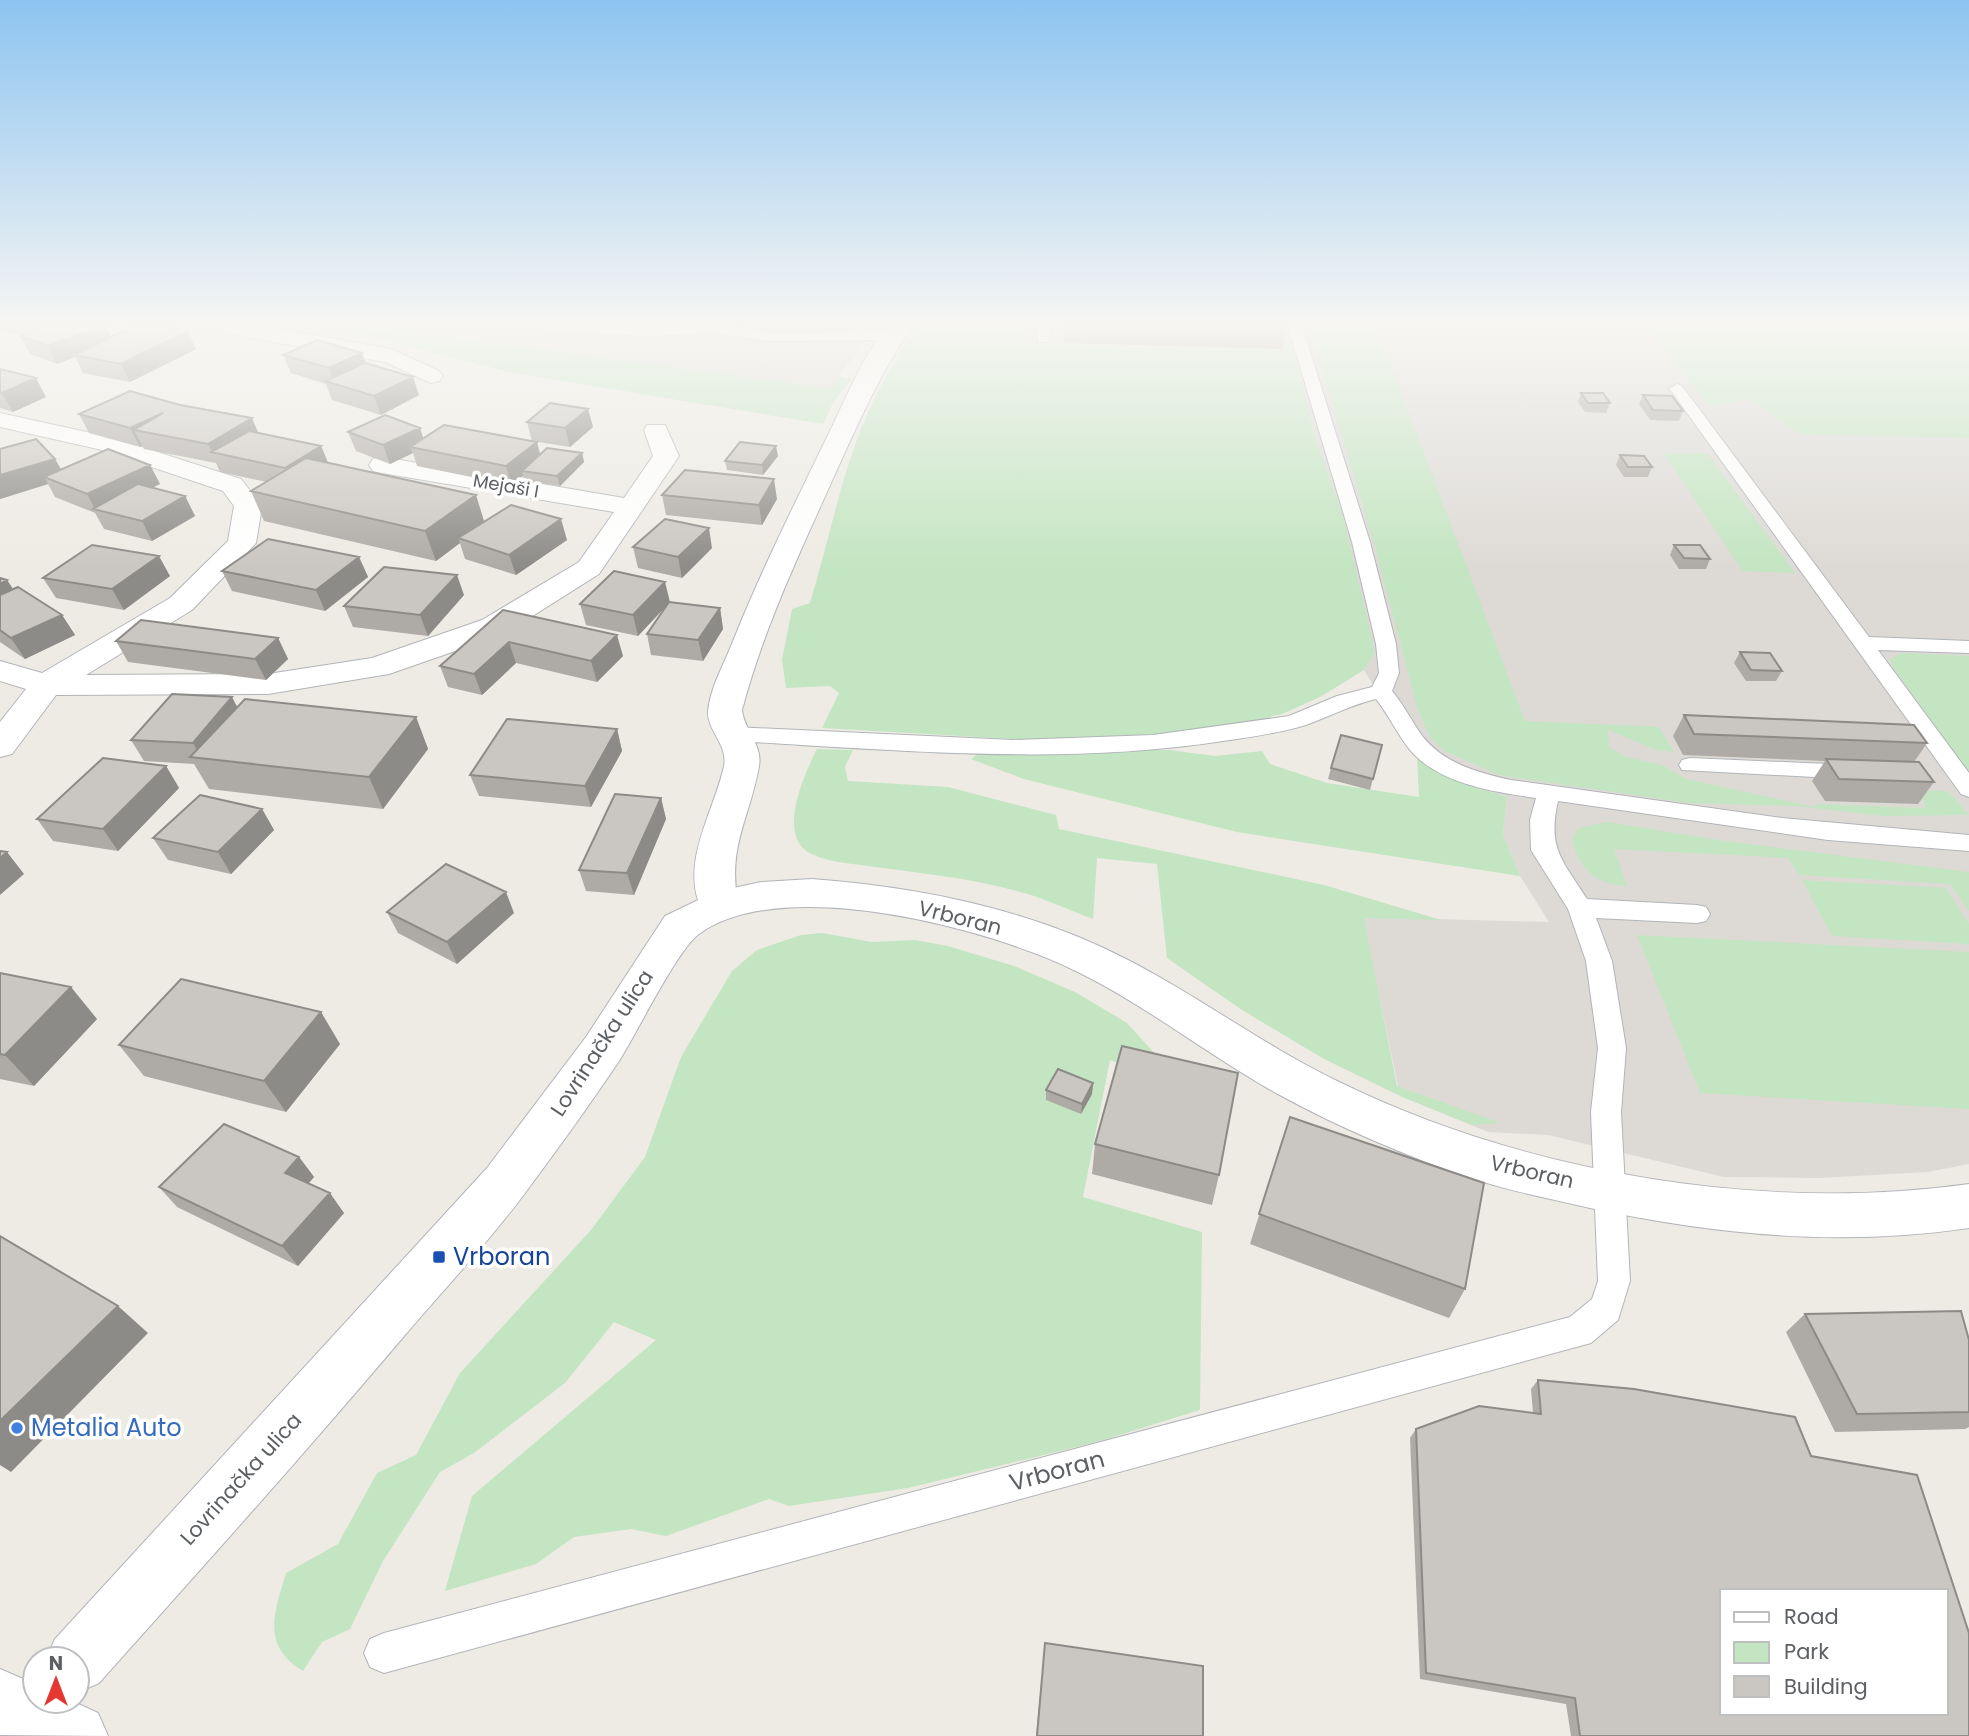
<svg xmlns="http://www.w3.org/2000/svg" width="1969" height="1736" font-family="Poppins,sans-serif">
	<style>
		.industrial { fill: #dddad6 }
		.green { fill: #c3e5c1 }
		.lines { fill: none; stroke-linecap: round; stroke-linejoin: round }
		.lane-casing { stroke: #b1b5b9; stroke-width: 2 }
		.street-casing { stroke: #b1b5b9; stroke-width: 2 }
		.secondary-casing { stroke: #b1b4b9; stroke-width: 2 }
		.lane { fill: #fff; fill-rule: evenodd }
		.street { fill: #fff; fill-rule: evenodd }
		.secondary { fill: #fff; fill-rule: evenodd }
		.wall { fill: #aeaaa6 }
		.shaded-wall { fill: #8d8b87 }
		.building { fill: #cac6c1; stroke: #8d8b87; stroke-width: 2; fill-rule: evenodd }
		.transit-dot { fill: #1a4fb4; stroke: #fff; stroke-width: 2.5 }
		.shop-dot { fill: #3f7fe0; stroke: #fff; stroke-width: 2.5 }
		.labels { text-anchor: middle; stroke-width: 7; stroke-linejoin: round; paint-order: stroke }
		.far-street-label { font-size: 18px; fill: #5c6064; stroke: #fff }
		.street-label { font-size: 21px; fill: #5c6064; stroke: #fff }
		.near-transit-label { font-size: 24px; fill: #164399; stroke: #fff; text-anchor: start }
		.near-shop-label { font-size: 24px; fill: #366cbe; stroke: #fff; text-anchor: start }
		.near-street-label { font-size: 24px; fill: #5c6064; stroke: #fff }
	</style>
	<rect width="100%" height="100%" fill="#eeebe4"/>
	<path class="industrial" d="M389 326H852L849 333 869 332 863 345 829 388 386 328Z
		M921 326H1949L1969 344V1164L1928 1172 1819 1178 1724 1177 1548 1135 1488 1132 1400 1096 1363 917 1549 922 1520 876 1503 834 1507 797 1451 779 1417 756 1364 670 1375 652 1310 419 895 357Z"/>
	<path class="green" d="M306 326H389L387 328 828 388 838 376 852 379 833 403 823 424 509 372 373 337Z
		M921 326H1027V344L1284 350 1283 339 1291 340 1315 437 1344 520 1375 652 1364 670 1320 697 1282 714 1240 724 1156 734 1029 740 822 728 839 693 830 686 786 688 782 660 792 609 810 603C841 500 850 413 921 326Z
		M1309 326H1376L1525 721 1659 727 1674 752 1657 750 1608 730 1609 747 1626 757 1662 765 1686 779 1815 807 1816 804 1926 808 1920 791H1948L1969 815 1884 816 1796 806 1689 803 1499 775 1445 751 1430 738 1417 707 1376 550Z
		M1646 326H1969V438L1800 434 1749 399 1709 406Z
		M1664 453H1707L1795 573 1743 571Z
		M1904 653 1969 656V772L1894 669 1890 659Z
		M817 749 853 750 845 767 848 781 948 787 1056 815 1059 829 1324 885 1441 920 1364 918 1397 1086 1501 1123 1472 1125 1400 1096 1324 1059 1242 1010 1167 958 1157 864 1097 858 1093 919C1072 911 1050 901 1028 894 974 878 917 873 861 865 845 863 816 860 804 849 780 827 805 773 817 749Z
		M1124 750H1170L1215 756 1262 751 1270 764 1327 783 1419 797 1417 756 1451 779 1507 797 1503 834 1520 876 1237 832 1024 779 971 759 978 754H1083Z
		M1608 822 1725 841 1969 872V911L1950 884 1799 875 1788 858 1614 849 1627 886C1596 884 1580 871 1572 841L1578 828Z
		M1802 880 1946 888 1969 924V944L1832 936Z
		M822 933 872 942 915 940 948 946 1014 966 1075 992 1127 1023 1187 1089 1110 1060 1083 1197 1202 1232 1200 1410 1097 1442 908 1488 789 1506 769 1499 666 1536 631 1529 574 1537 536 1564 445 1591 472 1496 656 1340 614 1322 565 1383 474 1453 440 1472 383 1561 350 1629 322 1642 303 1671C261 1646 274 1613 286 1573L338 1544 377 1473 416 1455 460 1373 591 1230 645 1157 681 1057 732 971 757 950 801 935Z
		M1637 935 1969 952V1109L1700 1093Z"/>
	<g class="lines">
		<defs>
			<path id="lane" d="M725 326 771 333 892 332 899 336 892 340 771 341 714 333 647 336 545 331 538 327Z
				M1037 326H1051L1048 342H1038Z
				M1288 326H1302L1370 542 1396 644 1399 673 1392 691C1404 705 1412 722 1423 737 1445 764 1479 773 1511 780L1782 818 1969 835V851L1828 840 1558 801C1547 849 1563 861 1587 899L1697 905 1706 907 1710 914 1706 921 1697 923 1596 918 1612 961 1626 1048 1621 1112 1630 1281 1618 1320 1591 1343 384 1673 370 1667 364 1653 370 1639 384 1633 1570 1317 1592 1299 1598 1281 1591 1112 1598 1048 1586 961 1568 909 1531 850 1530 820 1536 798C1494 792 1439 784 1410 750 1397 734 1389 715 1376 699 1351 705 1330 716 1306 725 1280 733 1250 737 1223 741 1062 766 896 750 734 741L723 734 734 727 1013 740 1153 735 1289 716 1337 696 1372 687 1379 673 1376 644 1352 542Z
				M1677 384 1682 386 1869 637 1969 641V653L1878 650 1969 773V797L1961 794 1672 392 1669 389Z
				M1690 758 1851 765 1859 767 1862 772 1859 777 1851 779 1682 770 1679 765 1682 760Z"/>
			<path id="street" d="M213 326H263L391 349 439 371 443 376 439 381 431 383 385 362 224 333Z
				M889 326H913C877 377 853 435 827 492 795 563 762 634 742 710 744 730 763 745 759 766 750 818 727 846 738 904L732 914 718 918 704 914C677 866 714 813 724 766 728 744 707 731 708 711 710 689 723 666 731 646 760 573 795 503 829 433 845 401 864 351 889 326Z
				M0 413 114 438 241 479 262 506 256 543 192 610 86 675 268 674 372 658 482 620 579 562 614 512 382 473 373 471 369 465 373 459 382 457 624 498 653 456 644 430 647 425H665L679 456 599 574 504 634 389 674 268 694 56 695 12 754 0 757V722L26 689 0 681V661L42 673 170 598 228 541 234 506 223 491 98 449 0 427Z"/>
			<path id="secondary" d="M812 879C921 887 1033 910 1130 961 1201 998 1265 1046 1337 1081 1524 1173 1762 1213 1969 1184V1228C1840 1247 1716 1235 1590 1208 1552 1199 1514 1192 1477 1180 1408 1157 1340 1128 1276 1093 1208 1055 1147 1006 1078 972 993 929 782 873 699 934 677 950 637 1033 619 1061 589 1106 557 1150 525 1193 488 1243 445 1288 405 1335 305 1453 202 1568 99 1683L77 1693V1659H46L55 1639 487 1168 586 1037 665 916 715 892 761 882Z
				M0 1669 35 1684V1701H72L98 1713 108 1736 0 1735Z"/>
		</defs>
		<use href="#lane" class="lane-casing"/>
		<use href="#street" class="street-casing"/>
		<use href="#secondary" class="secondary-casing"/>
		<use href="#lane" class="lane"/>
		<use href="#street" class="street"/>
		<use href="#secondary" class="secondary"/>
	</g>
	<path class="wall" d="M0 326H106L111 337 196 349 130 382 83 373 75 357 57 364 30 354 20 336 23 335 3 332Z
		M1064 326H1286L1282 349 1064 343Z
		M283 355 366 364 419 395 381 415 332 400 326 384 291 373Z
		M0 369 46 397 13 412 0 408Z
		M1581 393 1610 403 1606 413 1585 412 1578 402Z
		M1643 395 1683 411 1679 421 1650 420 1639 404Z
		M588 409 593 427 570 447 532 441 527 422Z
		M79 414 259 433 321 446 328 463 484 522 567 540 516 575 465 559 460 543 436 561 264 521 251 491 267 482 220 472 216 463 144 449 142 446 140 447 89 433Z
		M420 428 423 438 537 442 540 454 582 453 584 462 560 486 524 481 523 476 511 485 417 466 413 453 390 464 356 451 348 432Z
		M1620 455 1652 467 1648 477H1624L1616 465Z
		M778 456 763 475 727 470 725 461Z
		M55 459 61 470 150 465 160 484 152 488 185 496 195 516 152 541 104 529 95 513 55 497 48 484 0 499Z
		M662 495 777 499 762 525 666 515Z
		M1674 545 1710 559 1706 569H1679L1670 555Z
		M633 547 712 548 682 578 638 568Z
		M359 557 368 577 325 611 232 591 222 571Z
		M170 576 124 610 56 598 43 578Z
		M0 578 7 580 13 589 62 615 75 635 25 659 0 642Z
		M464 595 428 636 353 627 344 606Z
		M670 602 720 608 723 629 703 661 651 655 647 634 667 605 638 636 586 625 580 604Z
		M503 610 623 656 597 682 516 663 482 695 448 687 440 666Z
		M278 638 288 659 266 680 128 662 116 641Z
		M1740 652 1782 671 1776 681H1746L1734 663Z
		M237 707 416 717 428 749 383 809 209 789 194 764 144 761 131 740Z
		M1684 715 1927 743 1914 762 1934 782 1918 804 1825 801 1812 781 1825 761 1683 755 1673 736Z
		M617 729 622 751 591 807 479 796 470 775Z
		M1382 745 1370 790 1328 779 1331 768Z
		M166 766 179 788 118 851 53 841 37 819Z
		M661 798 666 819 634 895 586 891 579 870Z
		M262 809 274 830 231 874 168 860 153 838Z
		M387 912 514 913 457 964 398 933Z
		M0 973 97 1019 34 1086 0 1079Z
		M340 1044 286 1112 144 1076 119 1045Z
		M1093 1083 1092 1094 1081 1114 1046 1100V1090Z
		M1290 1117 1465 1289 1449 1318 1250 1244Z
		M1095 1144 1219 1175 1212 1205 1092 1174Z
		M299 1157 314 1177 309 1183 344 1213 298 1266 177 1207 159 1187Z
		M1805 1314 1969 1340V1427L1965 1429 1835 1432 1786 1332Z
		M1538 1380 1811 1456 1969 1736H1571L1566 1704 1420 1679 1410 1438 1416 1429 1533 1413 1531 1389Z
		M1045 1643 1203 1736H1036Z"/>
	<path class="shaded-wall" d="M102 326H106L114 343 74 355 75 357 57 364 48 346Z
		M188 331 196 349 130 382 121 364Z
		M362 353 369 371 335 384 329 368Z
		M413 377 419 395 381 415 374 396Z
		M36 378 46 397 13 412 2 393Z
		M588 409 593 427 570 447 565 428Z
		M163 413 134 430 142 446 140 447 130 428Z
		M252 418 260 437 212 452 208 444Z
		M420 428 426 447H410L413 453 390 464 383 445Z
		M537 442 542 462 522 471 523 476 511 485 506 466Z
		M321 446 329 465 293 488 285 468Z
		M776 446 778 456 763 475 762 465Z
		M582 453 584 462 560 486 557 476Z
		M55 459 66 478 44 477 48 484 0 499V475Z
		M150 465 160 484 103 511 95 509 87 494Z
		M774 479 777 499 762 525 759 505Z
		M476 495 485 524 458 538 460 543 436 561 425 531Z
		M185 496 195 516 152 541 142 521Z
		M561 519 567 540 516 575 509 555Z
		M709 528 712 548 682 578 678 557Z
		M159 556 170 576 124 610 112 589Z
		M359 557 368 577 325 611 316 590Z
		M457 575 464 595 428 636 420 615Z
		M7 580 20 600 0 612V584Z
		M665 582 670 602 638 636 633 615Z
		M720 608 723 629 703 661 698 640Z
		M62 615 75 635 25 659 11 638Z
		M617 635 623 656 597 682 591 661Z
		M278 638 288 659 266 680 255 659Z
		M509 642 516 663 482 695 474 674Z
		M232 697 243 718 202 758 193 743Z
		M416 717 428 749 383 809 369 777Z
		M617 729 622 751 591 807 585 786Z
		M166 766 179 788 118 851 103 829Z
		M661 798 666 819 634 895 627 873Z
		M262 809 274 830 231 874 218 852Z
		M7 852 24 874 0 895V858Z
		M506 892 514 913 457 964 447 942Z
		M71 987 97 1019 34 1086 5 1055Z
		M321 1012 340 1044 286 1112 264 1081Z
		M1093 1083 1092 1094 1081 1114 1082 1104Z
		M299 1157 314 1177 300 1193 285 1173Z
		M330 1193 344 1213 298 1266 282 1246Z
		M118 1306 148 1333 11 1472 0 1465V1421Z"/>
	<path class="building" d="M48 326H102L48 346 20 336Z
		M134 326H159L188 331 121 364 74 355Z
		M317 340 362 353 329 368 283 355Z
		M365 363 413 377 374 396 325 381Z
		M0 369 36 378 2 393 0 392Z
		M130 391 180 405 252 418 208 444 134 430 163 413 130 428 79 414Z
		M1581 393H1603L1610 403H1588Z
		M1643 395 1672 396 1683 411 1653 410Z
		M550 403 588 409 565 428 527 422Z
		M385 415 420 428 383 445 348 432Z
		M444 425 537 442 506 466 410 447Z
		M249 431 321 446 285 468 211 452Z
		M36 439 55 459 0 475V449Z
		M740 442 776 446 762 465 725 461Z
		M547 448 582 453 557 476 522 471Z
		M108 449 150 465 87 494 44 477Z
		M1620 455 1644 456 1652 467H1628Z
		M306 458 476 495 425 531 251 491Z
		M685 470 774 479 759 505 662 495Z
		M138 484 185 496 142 521 93 509Z
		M511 505 561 519 509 555 458 538Z
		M665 519 709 528 678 557 633 547Z
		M268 539 359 557 316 590 222 571Z
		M92 545 159 556 112 589 43 578Z
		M1674 545H1700L1710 559 1684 558Z
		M384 567 457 575 420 615 344 606Z
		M614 571 665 582 633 615 580 604Z
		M0 578 7 580 0 584Z
		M18 587 62 615 11 638 0 630V595Z
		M669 602 720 608 698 640 647 634Z
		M503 610 617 635 591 661 509 642 474 674 440 666Z
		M141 620 278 638 255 659 116 641Z
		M1740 652 1770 653 1782 671 1751 670Z
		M172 694 232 697 193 743 131 740Z
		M245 699 416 717 369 777 190 757Z
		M1684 715 1914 725 1927 743 1694 734Z
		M507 719 617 729 585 786 470 775Z
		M1341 735 1382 745 1373 779 1331 768Z
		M103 758 166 766 103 829 37 819Z
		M1826 759 1919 762 1934 782 1839 779Z
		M615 794 661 798 627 873 579 870Z
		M200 795 262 809 218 852 153 838Z
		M0 851 7 852 0 858Z
		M446 864 506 892 447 942 387 912Z
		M0 973 71 987 5 1055 0 1054Z
		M181 979 321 1012 264 1081 119 1045Z
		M1122 1046 1238 1073 1219 1175 1095 1144Z
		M1058 1069 1093 1083 1082 1104 1046 1090Z
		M1290 1117 1484 1183 1465 1289 1259 1214Z
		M224 1124 299 1157 285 1173 330 1193 282 1246 159 1187Z
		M0 1236 118 1306 0 1421Z
		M1961 1311 1969 1340V1412L1857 1414 1805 1314Z
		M1538 1380 1634 1389 1795 1417 1811 1456 1917 1475 1969 1633V1736H1580L1575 1698 1426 1673 1416 1429 1479 1406 1541 1414ZM1722 1591H1946V1713H1722Z
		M1045 1643 1203 1666V1736H1037Z"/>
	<linearGradient id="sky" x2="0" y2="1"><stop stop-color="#8dc4f0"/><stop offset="0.57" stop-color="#f7f6f3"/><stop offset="1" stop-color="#f7f6f3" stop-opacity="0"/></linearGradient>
	<rect width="1969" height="569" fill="url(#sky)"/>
	<rect class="transit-dot" x="432" y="1250" width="14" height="14" rx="3.5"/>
	<circle class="shop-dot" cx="17" cy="1428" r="7"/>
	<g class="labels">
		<g class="far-street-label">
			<text transform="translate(506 486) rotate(10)" y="6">Mejaši I</text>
		</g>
		<g class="street-label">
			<text transform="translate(960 918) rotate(14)" y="7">Vrboran</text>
			<text transform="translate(602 1043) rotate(-57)" y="7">Lovrinačka ulica</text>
			<text transform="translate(1532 1172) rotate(13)" y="7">Vrboran</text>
			<text transform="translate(241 1479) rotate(-48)" y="7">Lovrinačka ulica</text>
		</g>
		<g class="near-transit-label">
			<text x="453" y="1265">Vrboran</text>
		</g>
		<g class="near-shop-label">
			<text x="31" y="1436">Metalia Auto</text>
		</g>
		<g class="near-street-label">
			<text transform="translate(1057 1471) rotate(-15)" y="8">Vrboran</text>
		</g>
	</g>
	<rect x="1720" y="1589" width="228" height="126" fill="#ffffff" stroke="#bebfc1" stroke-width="2"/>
	<rect x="1734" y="1612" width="35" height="10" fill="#ffffff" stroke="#bebfc1" stroke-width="2"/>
	<text x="1784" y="1624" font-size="21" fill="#5c6064">Road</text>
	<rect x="1734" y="1642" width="35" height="21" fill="#c3e5c1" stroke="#bebfc1" stroke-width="2"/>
	<text x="1784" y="1659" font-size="21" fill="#5c6064">Park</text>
	<rect x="1734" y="1676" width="35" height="21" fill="#cac6c1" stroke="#bebfc1" stroke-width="2"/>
	<text x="1784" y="1694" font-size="21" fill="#5c6064">Building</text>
	<g transform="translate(56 1680)"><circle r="33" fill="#ffffff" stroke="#bebfc1" stroke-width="2"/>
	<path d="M0-5L12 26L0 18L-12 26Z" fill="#e63733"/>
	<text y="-10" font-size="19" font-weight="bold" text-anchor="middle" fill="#5c6064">N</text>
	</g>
</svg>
